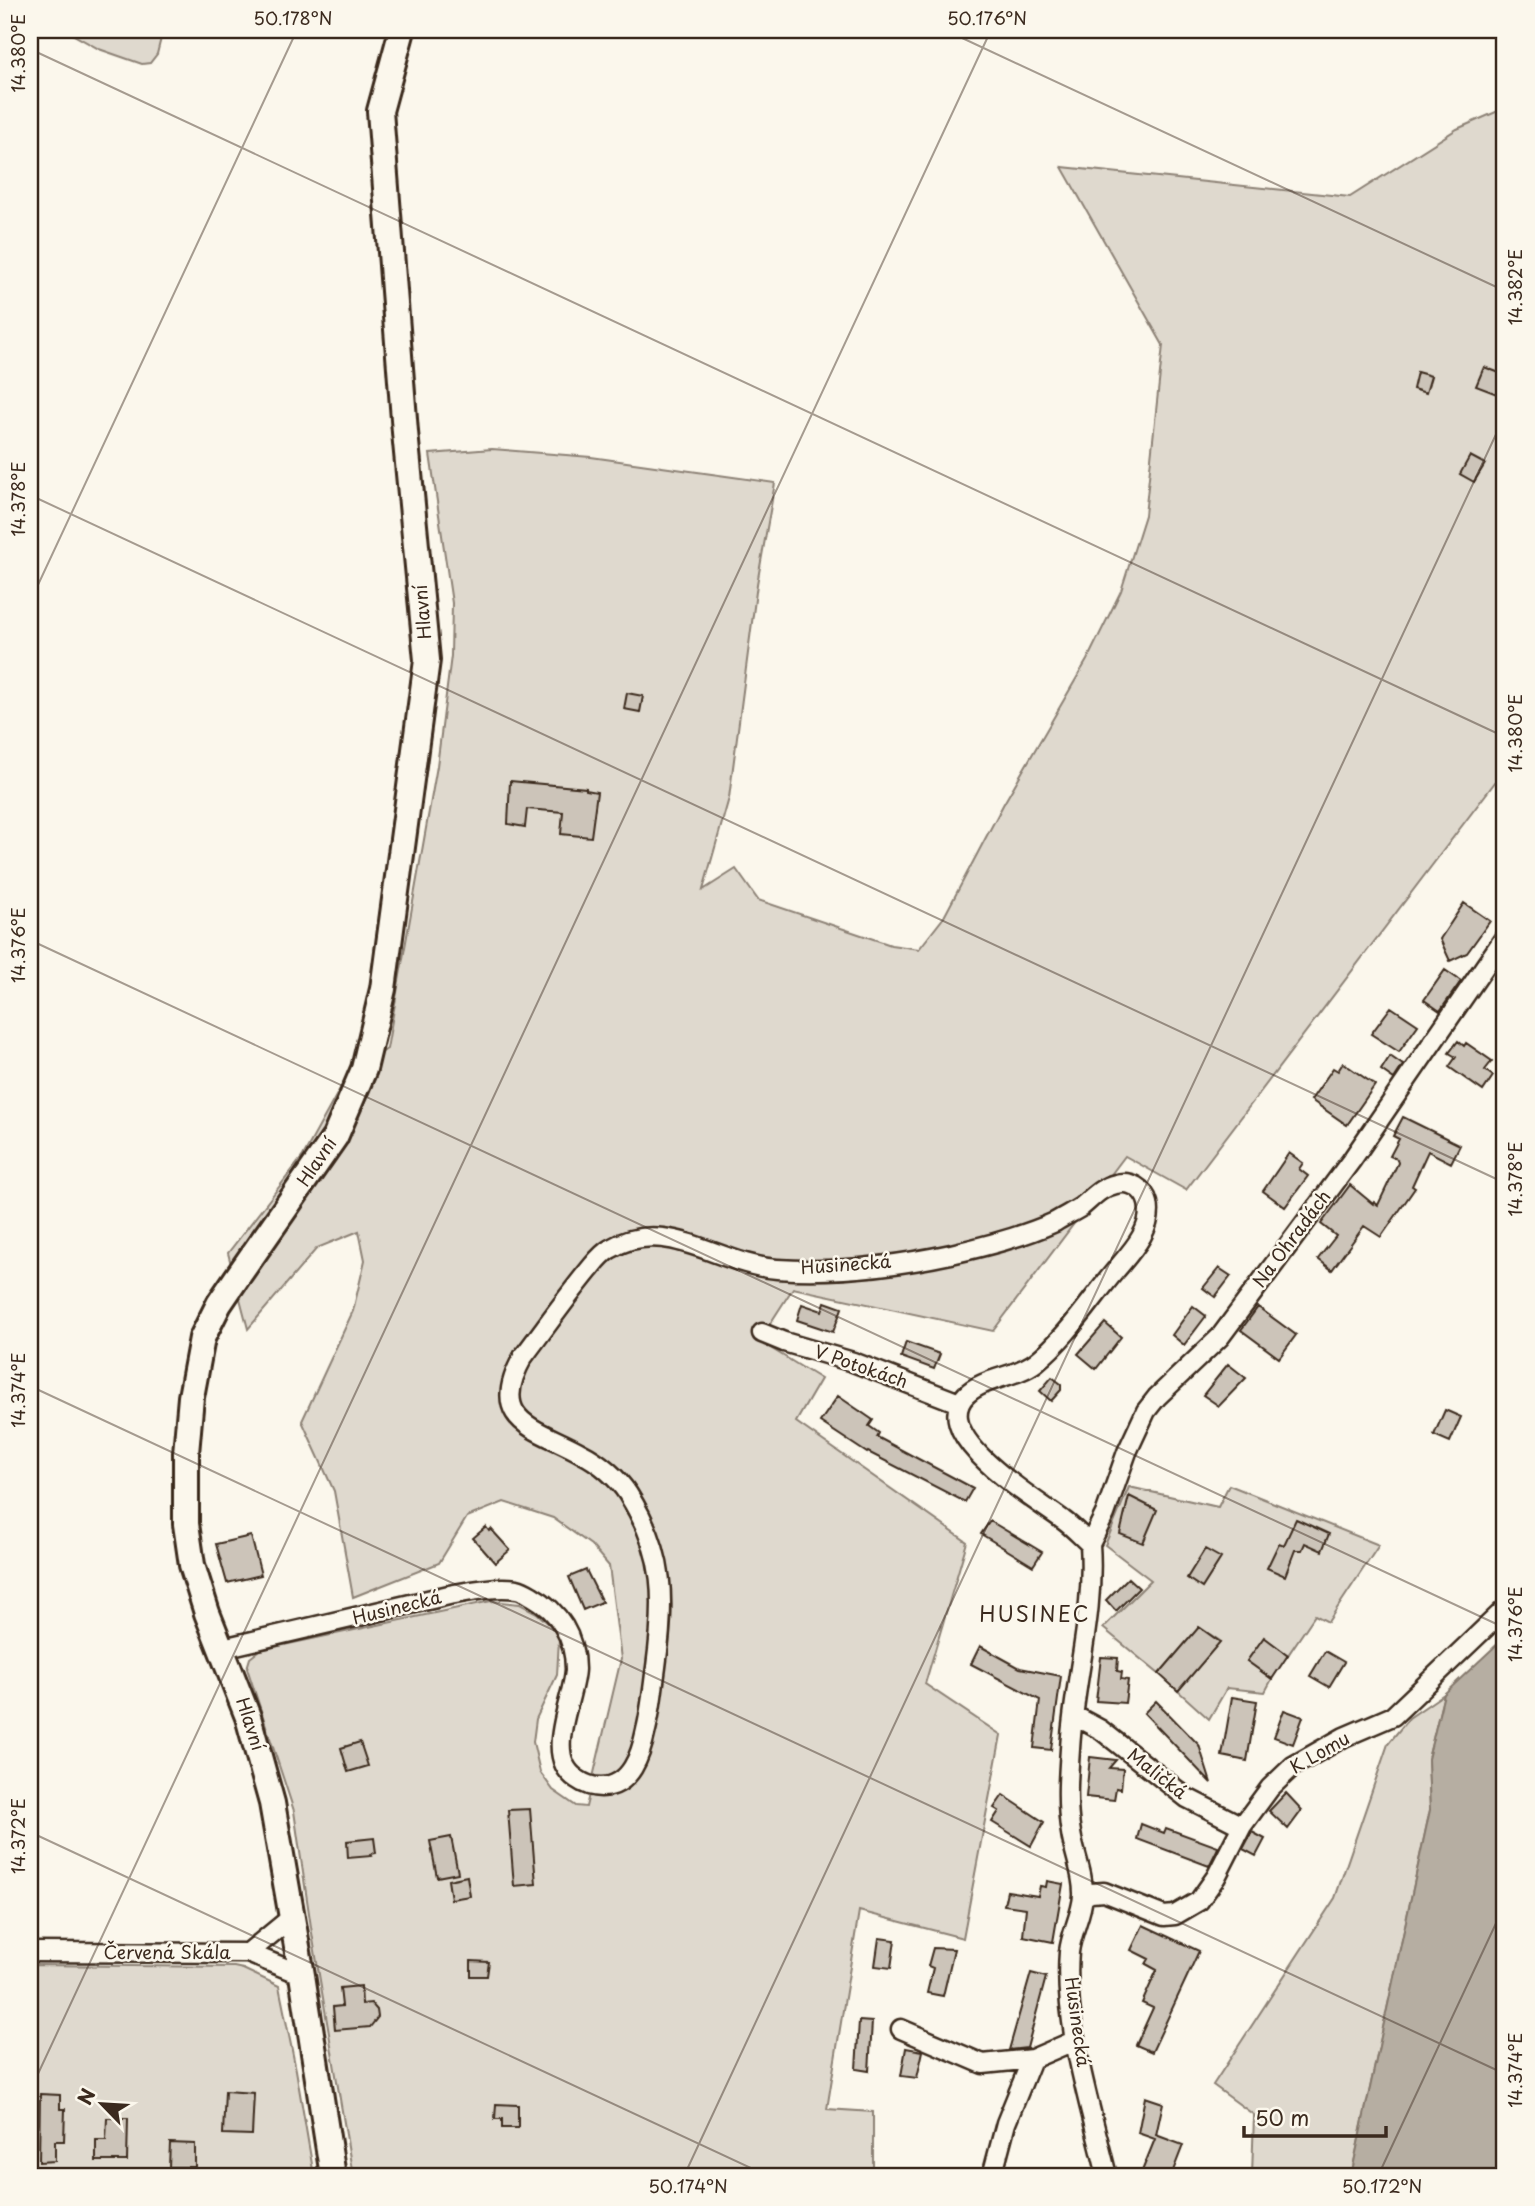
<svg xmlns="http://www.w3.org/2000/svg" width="1535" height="2206" font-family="'Playpen Sans',sans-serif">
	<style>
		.green { fill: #dfd9ce; stroke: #8d8276; stroke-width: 2 }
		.water { fill: #b6aea2; stroke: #85796d; stroke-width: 2 }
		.building { fill: #ccc4b9; stroke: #3b2a1e; stroke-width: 2 }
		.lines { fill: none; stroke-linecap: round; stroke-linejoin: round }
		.street-casing { stroke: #3b2a1e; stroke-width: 23 }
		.secondary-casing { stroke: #3b2a1e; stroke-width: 30 }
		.street { stroke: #fbf7ec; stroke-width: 18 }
		.secondary { stroke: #fbf7ec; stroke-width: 24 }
		.ticks { fill: none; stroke: #3b2a1e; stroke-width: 2; stroke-opacity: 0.45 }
		.labels { text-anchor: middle; stroke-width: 5; stroke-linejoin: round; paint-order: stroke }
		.street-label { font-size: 18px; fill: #3b2a1e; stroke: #fbf7ec }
		.quarter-label { font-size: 21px; letter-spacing: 2px; fill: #3b2a1e; stroke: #fbf7ec }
		.neatline { fill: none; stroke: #3b2a1e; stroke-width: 2.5 }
		.ticks-label { font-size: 18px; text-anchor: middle; fill: #3b2a1e }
	</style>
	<rect width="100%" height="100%" fill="#fbf7ec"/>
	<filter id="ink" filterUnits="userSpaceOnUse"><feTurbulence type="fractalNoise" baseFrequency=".0143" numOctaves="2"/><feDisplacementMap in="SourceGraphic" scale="14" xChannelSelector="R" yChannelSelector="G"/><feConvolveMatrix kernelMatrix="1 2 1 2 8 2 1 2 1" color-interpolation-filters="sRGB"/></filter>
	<g filter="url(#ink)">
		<path class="green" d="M65 30H163L157 54 150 63 142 64 99 49Z
			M1505 108V769L1186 1190 1125 1156 993 1331 793 1288 759 1341 821 1379 796 1422 967 1542 925 1684 1001 1735 963 1938 859 1911 827 2109 873 2112V2176H353L311 1927 294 1811 247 1668 250 1658 260 1650 491 1601 520 1604 537 1613 551 1626 559 1639 557 1675 536 1719 533 1742 540 1772 553 1790 576 1806 586 1807 621 1659 609 1566 591 1545 553 1518 504 1502 467 1517 439 1563 353 1597 334 1491 302 1421 353 1311 365 1260 359 1231 317 1248 248 1329 228 1253 303 1156 347 1076 387 1049 437 766 451 656 452 603 430 454 492 449 591 457 775 483 757 584 729 798 703 890 736 869 758 900 891 945 919 949 944 917 1003 805 1087 660 1121 591 1145 515 1163 345 1062 167 1350 197 1457 129Z
			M1229 1485 1379 1545 1328 1622 1315 1615 1288 1655 1264 1638 1247 1661 1272 1679 1265 1692 1227 1688 1209 1719 1178 1691 1220 1641 1199 1627 1159 1674 1103 1628 1151 1580 1105 1545 1129 1487 1218 1507Z
			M1444 1694 1428 1759 1430 1810 1351 2176H1252L1254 2115 1213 2085 1335 1898 1388 1744 1409 1718Z
			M30 1965 234 1967 243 1969 279 1986 296 2070 314 2176H30Z"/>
		<path class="water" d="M1505 1637V2176H1351L1430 1810 1428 1759 1444 1694Z"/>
		<path class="building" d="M1484 367 1505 375V397L1476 386Z
			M1417 372 1431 376 1426 393 1413 389Z
			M1470 456 1485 464 1474 482 1460 474Z
			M627 693 643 696 640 712 624 709Z
			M510 781 586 788V790L597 792 591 837 561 834 563 812 527 809 525 827 508 824Z
			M1464 903 1490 921 1467 953 1450 961 1440 939Z
			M1445 970 1461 981 1440 1011 1424 1000Z
			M1391 1007 1418 1025 1399 1052 1371 1034Z
			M1458 1041 1464 1046 1466 1043 1492 1061 1485 1070 1493 1076 1483 1091 1449 1067 1456 1057 1449 1053Z
			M1390 1056 1403 1065 1394 1079 1381 1070Z
			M1343 1063 1375 1085 1347 1125 1311 1100 1333 1068 1338 1071Z
			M1403 1117 1460 1145 1451 1163 1428 1151 1412 1186 1415 1188 1381 1237 1364 1226 1332 1270 1318 1259 1336 1236 1321 1224 1350 1185 1373 1204 1374 1202 1378 1205 1398 1163 1397 1159 1390 1156 1399 1139 1393 1136Z
			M1289 1153 1303 1163 1299 1169 1308 1176 1285 1207 1263 1191Z
			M1219 1268 1231 1276 1215 1297 1203 1288Z
			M825 1302 842 1308 833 1332 797 1320 802 1304 822 1311Z
			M1193 1306 1206 1316 1184 1345 1172 1335Z
			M1258 1307 1296 1335 1279 1358 1241 1330Z
			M1105 1323 1121 1337 1096 1369 1078 1354Z
			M906 1342 940 1354 934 1369 901 1357Z
			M1228 1364 1246 1378 1219 1406 1203 1395Z
			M1052 1377 1061 1384V1390L1051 1401 1040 1391Z
			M838 1396 873 1420 869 1426 879 1433 877 1437 973 1488 965 1502 868 1452 867 1453 820 1422Z
			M1445 1410 1461 1417 1450 1442 1434 1435Z
			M1129 1496 1157 1510 1143 1543 1120 1534Z
			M1296 1519 1329 1534 1322 1551 1305 1543 1302 1550H1295L1285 1576 1267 1568 1279 1543 1284 1545Z
			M990 1521 1042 1552 1033 1566 981 1534Z
			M486 1527 489 1531 491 1529 510 1550 495 1563 473 1538Z
			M251 1536 261 1575 227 1583 216 1544Z
			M1205 1549 1221 1558 1202 1588 1187 1578Z
			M586 1570 602 1602 583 1610 569 1577Z
			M1128 1578 1139 1588 1116 1611 1106 1600Z
			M1199 1627 1220 1642 1178 1691 1159 1674Z
			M1264 1637 1288 1655 1272 1679 1247 1661Z
			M980 1646 1020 1668 1061 1676 1051 1750 1034 1748 1040 1700 971 1664Z
			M1325 1651 1344 1662 1329 1687 1310 1676Z
			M1101 1657 1118 1658 1117 1671 1122 1672 1121 1679 1128 1680 1125 1703 1096 1701Z
			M1232 1697 1257 1701 1247 1761 1222 1756Z
			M1156 1701 1199 1745 1211 1783 1144 1713Z
			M1284 1710 1303 1717 1293 1744 1274 1737Z
			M360 1742 368 1766 348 1772 341 1748Z
			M1090 1757 1116 1760 1109 1768 1123 1769 1121 1789 1116 1788 1114 1800 1086 1797Z
			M1286 1793 1302 1810 1288 1829 1269 1811Z
			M1003 1795 1044 1822 1031 1846 992 1822 999 1811 994 1808Z
			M530 1809 536 1884 514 1886 508 1810Z
			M1141 1824 1164 1833 1166 1828 1218 1847 1217 1850 1209 1866 1137 1839Z
			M1252 1832 1265 1839 1256 1856 1243 1849Z
			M451 1837 458 1873 437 1877 430 1841Z
			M374 1838 376 1853 371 1854 372 1856 348 1858 347 1841Z
			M467 1876 470 1896 451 1899 448 1880Z
			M1047 1881 1063 1884 1053 1942 1023 1936 1026 1908 1004 1905 1007 1891 1038 1896 1040 1886 1046 1887Z
			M1143 1925 1199 1951 1152 2052 1136 2045 1153 2008 1142 2003 1157 1970 1146 1964 1149 1959 1131 1950Z
			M879 1938 895 1940 891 1968 875 1966Z
			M933 1948 954 1949 943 1996 927 1993 933 1968 928 1966Z
			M471 1961 489 1962 487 1976H471Z
			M1031 1973 1046 1977 1027 2048 1009 2050Z
			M361 1986 362 2004 371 2003 377 2010 378 2017 370 2027 335 2030 333 2007 342 2006 340 1988Z
			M859 2021 872 2022 869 2071 856 2069Z
			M906 2048 923 2051 917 2078 901 2076Z
			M225 2091 254 2093 252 2135 223 2134Z
			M40 2094 60 2095V2109H65L64 2141H55V2161L39 2162Z
			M1145 2097 1163 2103 1156 2135 1183 2145 1171 2176H1140L1155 2139 1138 2133Z
			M496 2104 518 2105V2128H502V2119H495Z
			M107 2118H128L127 2161H96V2140H106Z
			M170 2143 195 2144V2167H169Z"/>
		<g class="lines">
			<defs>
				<path id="street" d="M762 1333 784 1342 853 1362 959 1403
					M1090 1544 1105 1514 1127 1452 1146 1411 1157 1397 1220 1337 1351 1161 1505 937
					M223 1648 449 1595C471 1591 495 1586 517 1589 522 1590 527 1593 532 1596 559 1611 575 1637 575 1669 574 1700 542 1756 577 1779 584 1784 592 1787 601 1787 631 1787 641 1754 646 1730 651 1710 653 1688 656 1667 665 1600 666 1554 628 1494 617 1477 599 1462 581 1453 537 1428 486 1423 523 1357 545 1328 566 1298 589 1270 595 1263 601 1254 610 1249 666 1215 718 1265 777 1269 834 1273 895 1266 951 1254 986 1246 1022 1237 1055 1222 1063 1217 1073 1212 1081 1207 1092 1198 1101 1187 1116 1184 1130 1180 1144 1188 1148 1203 1154 1229 1130 1253 1115 1271 1090 1301 1067 1337 1036 1362 1015 1378 984 1377 966 1395 926 1435 1037 1500 1063 1520 1073 1527 1081 1536 1090 1544 1095 1615 1074 1679 1070 1749 1068 1777 1066 1805 1071 1833 1074 1854 1084 1874 1083 1896 1082 1914 1071 1933 1069 1952 1063 2022 1091 2108 1107 2176
					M1075 1716 1101 1730 1187 1798 1242 1826
					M1083 1897 1091 1893 1104 1892 1164 1916 1175 1915 1199 1901 1216 1877 1242 1826 1270 1788 1293 1766 1344 1737 1393 1716 1505 1609
					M30 1952 248 1953 292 1917
					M248 1953 302 1975
					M901 2029 983 2064 1032 2059 1076 2040
					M992 2176 1006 2123 1032 2059"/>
				<path id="secondary" d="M333 2176 302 1975 272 1803 248 1717 207 1613 192 1565 186 1524V1453L191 1397 202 1338 219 1304 236 1279 335 1137 364 1069 383 989 427 660 405 432 380 111 402 30"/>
			</defs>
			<use href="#street" class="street-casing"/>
			<use href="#secondary" class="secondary-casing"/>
			<use href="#street" class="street"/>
			<use href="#secondary" class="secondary"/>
		</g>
	</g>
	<path class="ticks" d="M945 30 1505 291M30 49 1505 737M30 495 1505 1183M30 602 297 30M30 940 1505 1628M30 1386 1505 2074M30 1832 768 2176M30 2091 991 30M684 2176 1505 415M1378 2176 1505 1904"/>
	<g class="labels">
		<g class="street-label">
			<text transform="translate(423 612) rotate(-95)" y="6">Hlavní</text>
			<text transform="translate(317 1162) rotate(-56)" y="6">Hlavní</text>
			<text transform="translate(1292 1239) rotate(-53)" y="6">Na Ohradách</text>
			<text transform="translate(846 1265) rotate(-4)" y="6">Husinecká</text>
			<text transform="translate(861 1367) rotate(19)" y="6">V Potokách</text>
			<text transform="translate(397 1608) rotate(-14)" y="6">Husinecká</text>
			<text transform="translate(250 1724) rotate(72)" y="6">Hlavní</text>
			<text transform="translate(1320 1753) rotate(-30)" y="6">K Lomu</text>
			<text transform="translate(1157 1774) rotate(38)" y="6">Maličká</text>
			<text x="167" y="1959">Červená Skála</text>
			<text transform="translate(1077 2022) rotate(82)" y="6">Husinecká</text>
		</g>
		<g class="quarter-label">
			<text x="1035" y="1622">HUSINEC</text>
		</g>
	</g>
	<rect width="1535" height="2206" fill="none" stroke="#fbf7ec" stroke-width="77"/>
	<g transform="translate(102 2104) rotate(295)" stroke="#fbf7ec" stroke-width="5" paint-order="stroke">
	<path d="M0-5L12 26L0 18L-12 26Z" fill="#3b2a1e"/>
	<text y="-10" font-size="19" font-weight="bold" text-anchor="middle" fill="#3b2a1e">N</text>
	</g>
	<path d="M1244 2126v10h142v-10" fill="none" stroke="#3b2a1e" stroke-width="3.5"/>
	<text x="1255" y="2126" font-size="21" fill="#3b2a1e" stroke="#fbf7ec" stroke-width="5" paint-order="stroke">50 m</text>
	<rect x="38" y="38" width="1458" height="2130" class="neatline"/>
	<g class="ticks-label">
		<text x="293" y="25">50.178°N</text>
		<text x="987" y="25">50.176°N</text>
		<text transform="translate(19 53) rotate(-90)" y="6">14.380°E</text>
		<text transform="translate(1516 287) rotate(-90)" y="6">14.382°E</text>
		<text transform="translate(19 499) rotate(-90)" y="6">14.378°E</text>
		<text transform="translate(1516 733) rotate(-90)" y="6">14.380°E</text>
		<text transform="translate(19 945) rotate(-90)" y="6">14.376°E</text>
		<text transform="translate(1516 1179) rotate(-90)" y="6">14.378°E</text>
		<text transform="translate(19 1390) rotate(-90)" y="6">14.374°E</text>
		<text transform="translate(1516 1624) rotate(-90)" y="6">14.376°E</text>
		<text transform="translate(19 1836) rotate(-90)" y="6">14.372°E</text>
		<text transform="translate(1516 2070) rotate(-90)" y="6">14.374°E</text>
		<text x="688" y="2193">50.174°N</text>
		<text x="1382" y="2193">50.172°N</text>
	</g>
</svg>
